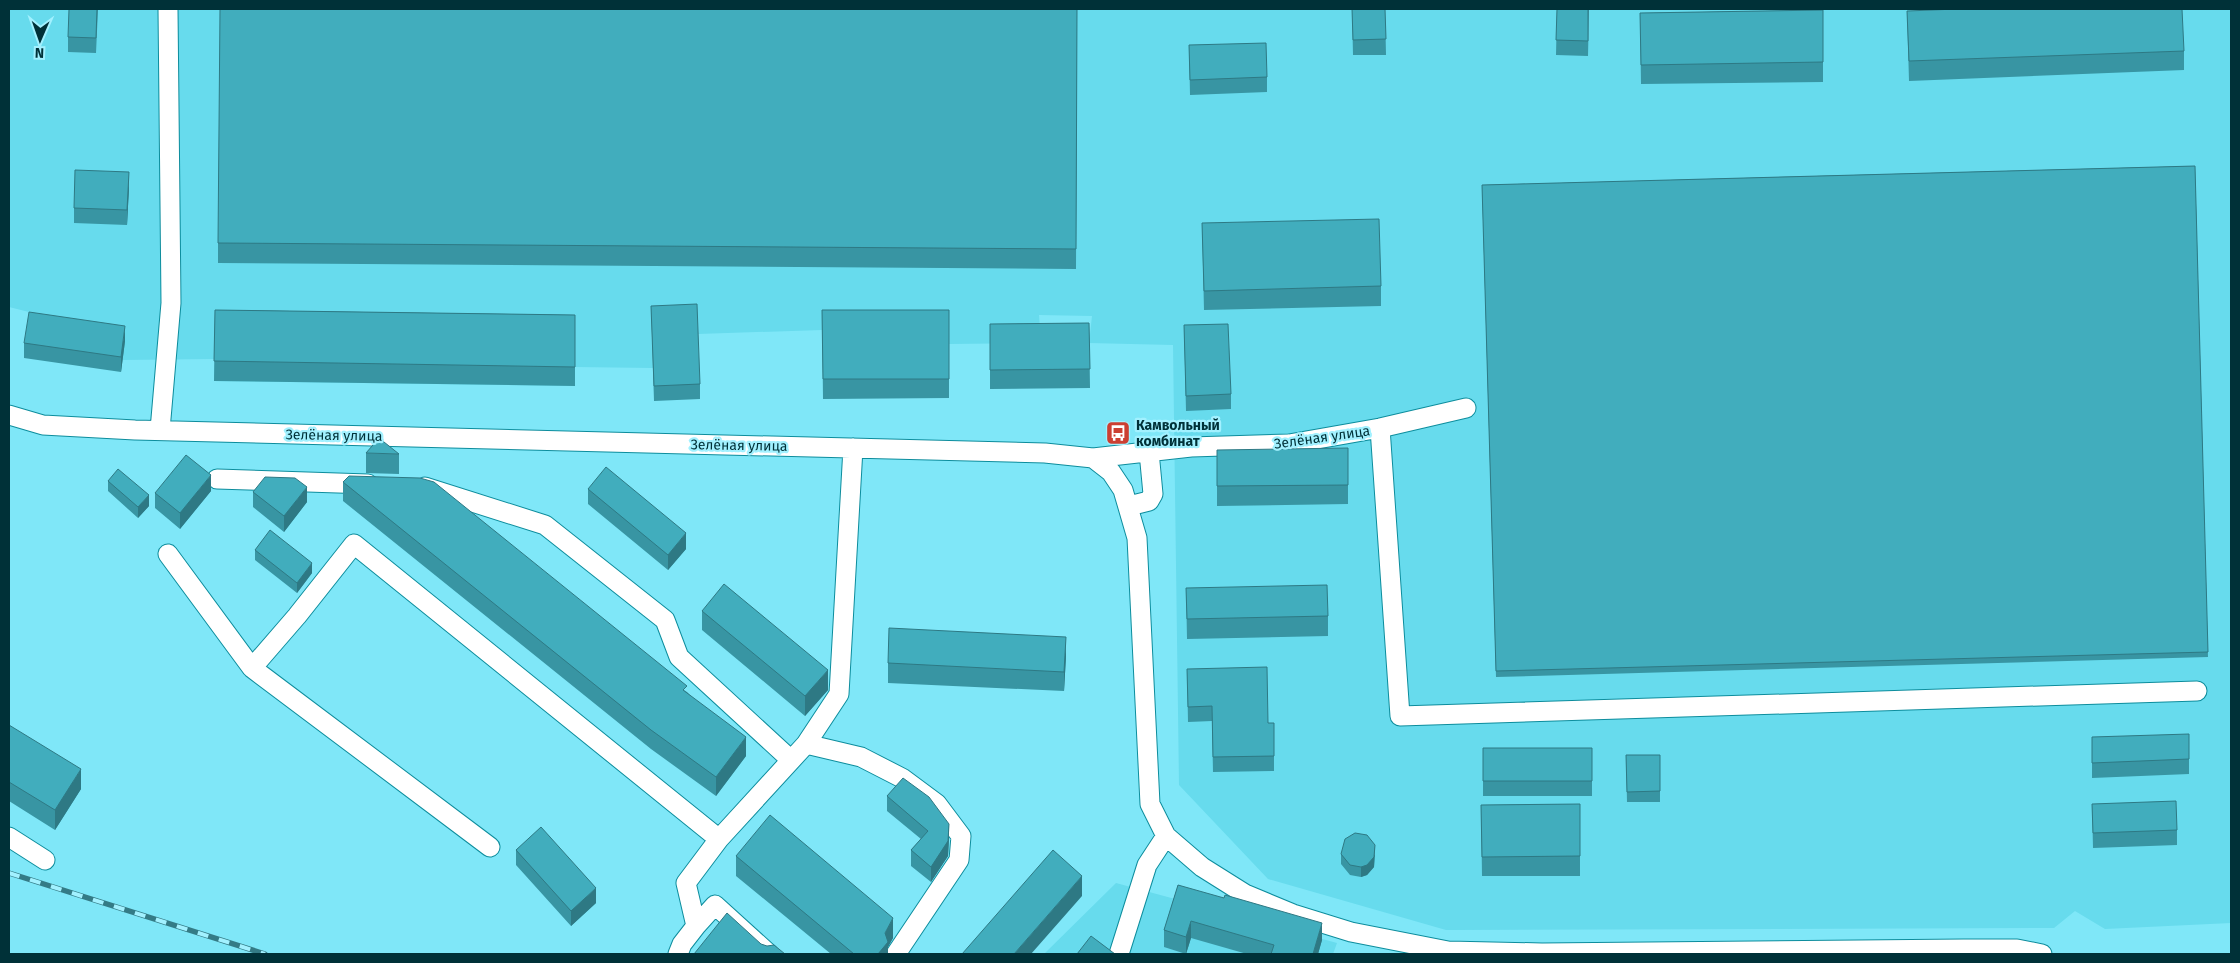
<svg xmlns="http://www.w3.org/2000/svg" width="2240" height="963" font-family="'Fira Sans',sans-serif">
	<style>
		.built { fill: #67dbed }
		.lines { fill: none; stroke-linecap: round; stroke-linejoin: round }
		.minor-casing { stroke: #0d8d9d; stroke-width: 21 }
		.minor { stroke: #fff; stroke-width: 19 }
		.rail-casing { stroke: #347b86; stroke-width: 5.5 }
		.rail { stroke: #a2f1ff; stroke-width: 4; stroke-dasharray: 11; stroke-linecap: butt }
		.wall { fill: #3895a3 }
		.shaded-wall { fill: #2e7984 }
		.building { fill: #41adbd; stroke: #2e7984 }
		.labels { text-anchor: middle; stroke-width: 4.5; stroke-linejoin: round; paint-order: stroke }
		.poi-label { font-size: 14px; font-weight: bold; fill: #003138; stroke: #a2f1ff; text-anchor: start }
		.street-label { font-size: 14px; fill: #003138; stroke: #a2f1ff }
	</style>
	<rect width="100%" height="100%" fill="#7fe7f8"/>
	<path class="built" d="M9 9H2231V923L2105 929 2075 911 2054 928 1446 930 1268 879 1179 785 1173 345 1089 343 1092 316 1039 315 1041 343 949 344 822 330 698 334 651 321 653 368 575 367V386L214 381 215 359 122 360 125 341 29 328V312L9 307Z
		M1116 883 1337 943 1333 954H1044Z"/>
	<g class="lines">
		<defs>
			<path id="minor" d="M9 415 43 425 135 430 1045 453 1093 458 1191 447 1289 444 1380 428 1466 408
				M1380 428 1400 716 2197 691
				M160 430 171 303 168 9
				M1093 458 1111 472 1123 490 1137 538 1150 804 1166 836 1202 867 1245 894 1293 914 1351 932 1448 951 1542 953 1964 949H2017L2042 954
				M217 479 368 484
				M425 487 545 525 665 620 679 657 791 760
				M1129 506 1149 501 1153 494 1149 452
				M168 554 252 668 297 616 354 544 719 839
				M252 668 490 847
				M806 744 861 757 902 778 937 804 961 836 959 860 896 954
				M9 837 45 860
				M696 926 715 905 769 954
				M678 954 682 944 696 926 686 883 719 839 806 744 839 694 853 448
				M1119 954 1147 865 1166 836"/>
		</defs>
		<use href="#minor" class="minor-casing"/>
		<use href="#minor" class="minor"/>
		<defs>
			<path id="rail" d="M9 873 265 954"/>
		</defs>
		<use href="#rail" class="rail-casing"/>
		<use href="#rail" class="rail"/>
	</g>
	<path class="wall" d="M98 9 96 53 68 52V37Z
		M1077 9 1076 269 218 263V243Z
		M1352 9H1385L1386 55H1353Z
		M1557 9H1589L1588 56 1556 55Z
		M1823 10V82L1641 84 1640 13Z
		M1907 11 2184 51V70L1909 81Z
		M1189 45 1267 77V92L1190 95Z
		M2195 166 2208 657 1496 677 1482 185Z
		M129 187 127 225 74 223V208Z
		M1202 223 1381 286V306L1204 310Z
		M651 306 700 384V399L654 401Z
		M215 310 575 315V386L214 381Z
		M822 310H949V398L823 399Z
		M1089 323 1090 388 990 389V324Z
		M1184 325 1231 394V409L1186 411Z
		M125 341 121 372 24 358V343Z
		M1217 450 1348 485V504L1217 506Z
		M366 453 399 454V474L366 473Z
		M108 481 149 506 138 518 108 491Z
		M343 482 687 692 746 756 716 796 651 749 343 501Z
		M588 489 686 549 668 570 588 504Z
		M211 491 180 529 155 508V493Z
		M253 492 307 502 284 532 253 507Z
		M255 550 312 573 297 593 255 560Z
		M1186 588 1328 616V636L1187 639Z
		M702 611 828 690 805 716 702 630Z
		M1066 656 1064 691 888 683V663Z
		M1187 669 1268 723H1274V771L1213 772 1212 721 1188 722Z
		M9 725 81 789 55 830 9 801Z
		M2092 737 2189 759V774L2092 778Z
		M1483 748H1592V796H1483Z
		M1626 755H1660V802H1627Z
		M887 796 949 839 948 856 931 882 911 866V850L921 839 887 811Z
		M1580 804V876H1482L1481 805Z
		M2092 804 2177 830V845L2093 848Z
		M516 850 596 903 571 926 516 865Z
		M1341 854 1375 855 1374 867 1367 875 1361 877 1350 875 1341 864Z
		M736 856 893 938 888 947V954H831L736 876Z
		M1178 885 1322 940 1318 954H1247L1191 938 1186 954 1164 947V930Z"/>
	<path class="shaded-wall" d="M129 172V187L127 225V210Z
		M125 326V341L121 372V357Z
		M211 475V491L180 529V513Z
		M307 487V502L284 532V516Z
		M149 495V506L138 518V507Z
		M686 533V549L668 570V555Z
		M312 563V573L297 593V583Z
		M1066 637V656L1064 691V672Z
		M828 670V690L805 716V696Z
		M746 737V756L716 796V777Z
		M81 769V789L55 830V810Z
		M949 824V839L948 856 931 882V867Z
		M1375 845 1374 867 1367 875 1361 877V867Z
		M1082 876V896L1031 954H1014Z
		M596 888V903L571 926V911Z
		M893 918V938L888 947V954H878L885 933Z
		M1191 921V938L1186 954V937Z
		M1322 923V940L1318 954H1313Z"/>
	<path class="building" d="M69 9H97L96 38 68 37Z
		M220 9H1077L1076 249 218 243Z
		M1352 9H1385L1386 39 1353 40Z
		M1557 9H1588V41L1556 40Z
		M1957 9H2182L2184 51 1909 61 1907 11Z
		M1823 10V62L1641 65 1640 13Z
		M1266 43 1267 77 1190 80 1189 45Z
		M2195 166 2208 652 1496 671 1482 185Z
		M75 170 129 172 127 210 74 208Z
		M1379 219 1381 286 1204 291 1202 223Z
		M697 304 700 384 654 386 651 306Z
		M215 310 575 315V367L214 361Z
		M822 310H949V379H823Z
		M29 312 125 326 121 357 24 343Z
		M1089 323 1090 369 990 370V324Z
		M1228 324 1231 394 1186 396 1184 325Z
		M379 438 399 454 366 453Z
		M1348 448V485L1217 486V450Z
		M186 455 211 475 180 513 155 493Z
		M606 467 686 533 668 555 588 489Z
		M118 469 149 495 138 507 108 481Z
		M349 476 420 478 434 482 687 686 683 690 746 737 716 777 651 730 343 482Z
		M265 477 295 478 307 487 284 516 253 492Z
		M270 530 312 563 297 583 255 550Z
		M724 584 828 670 805 696 702 611Z
		M1327 585 1328 616 1187 619 1186 588Z
		M889 628 1066 637 1064 672 888 663Z
		M1267 667 1268 723H1274V756L1213 757 1212 706 1188 707 1187 669Z
		M9 725 81 769 55 810 9 782Z
		M2189 734V759L2092 763V737Z
		M1483 748H1592V781H1483Z
		M1626 755H1660V791L1627 792Z
		M903 778 929 797 949 824 948 841 931 867 911 850 928 831 887 796Z
		M2176 801 2177 830 2093 833 2092 804Z
		M1580 804V856L1482 857 1481 805Z
		M770 815 893 918 885 933 888 942 878 954H854L736 856Z
		M541 827 596 888 571 911 516 850Z
		M1355 833 1367 835 1375 845 1374 857 1367 865 1361 867 1350 865 1341 854 1345 839Z
		M1053 850 1082 876 1014 954H962Z
		M1178 885 1224 898 1225 895 1322 923 1313 954H1271L1274 945 1191 921 1186 937 1164 930Z
		M727 913 761 944 767 946 774 945 785 954H694Z
		M1091 936 1115 954H1077Z"/>
	<defs>
		<symbol id="bus-square" viewBox="-11 -11 22 22"><rect x="-9" y="-9" width="18" height="18" rx="4" fill="#cc3f32" stroke="#a2f1ff"/><path d="M-5-6H5V4H4V6H2V4H-2V6H-4V4H-5ZM-3.5-4V0h7V-4ZM-3.5 1.2v1.5H-2V1.2ZM2 1.2v1.5H3.5V1.2Z" fill="#fff"/></symbol>
	</defs>
	<g fill-rule="evenodd">
		<use href="#bus-square" x="1104" y="419" width="28" height="28"/>
	</g>
	<g class="labels">
		<g class="poi-label">
			<text x="1136" y="430">Камвольный<tspan x="1136" dy="16">комбинат</tspan></text>
		</g>
		<g class="street-label">
			<text transform="translate(334 435) rotate(1)" y="5">Зелёная улица</text>
			<text transform="translate(1322 437) rotate(-8)" y="5">Зелёная улица</text>
			<text transform="translate(739 445) rotate(1)" y="5">Зелёная улица</text>
		</g>
	</g>
	<rect width="2240" height="963" fill="none" stroke="#003138" stroke-width="20"/>
	<g transform="translate(40 40) rotate(182)" stroke="#a2f1ff" stroke-width="4" paint-order="stroke">
	<path d="M0-4L9 19L0 12L-9 19Z" fill="#003138"/>
	<text y="-8" font-size="14" font-weight="bold" text-anchor="middle" fill="#003138">N</text>
	</g>
</svg>
